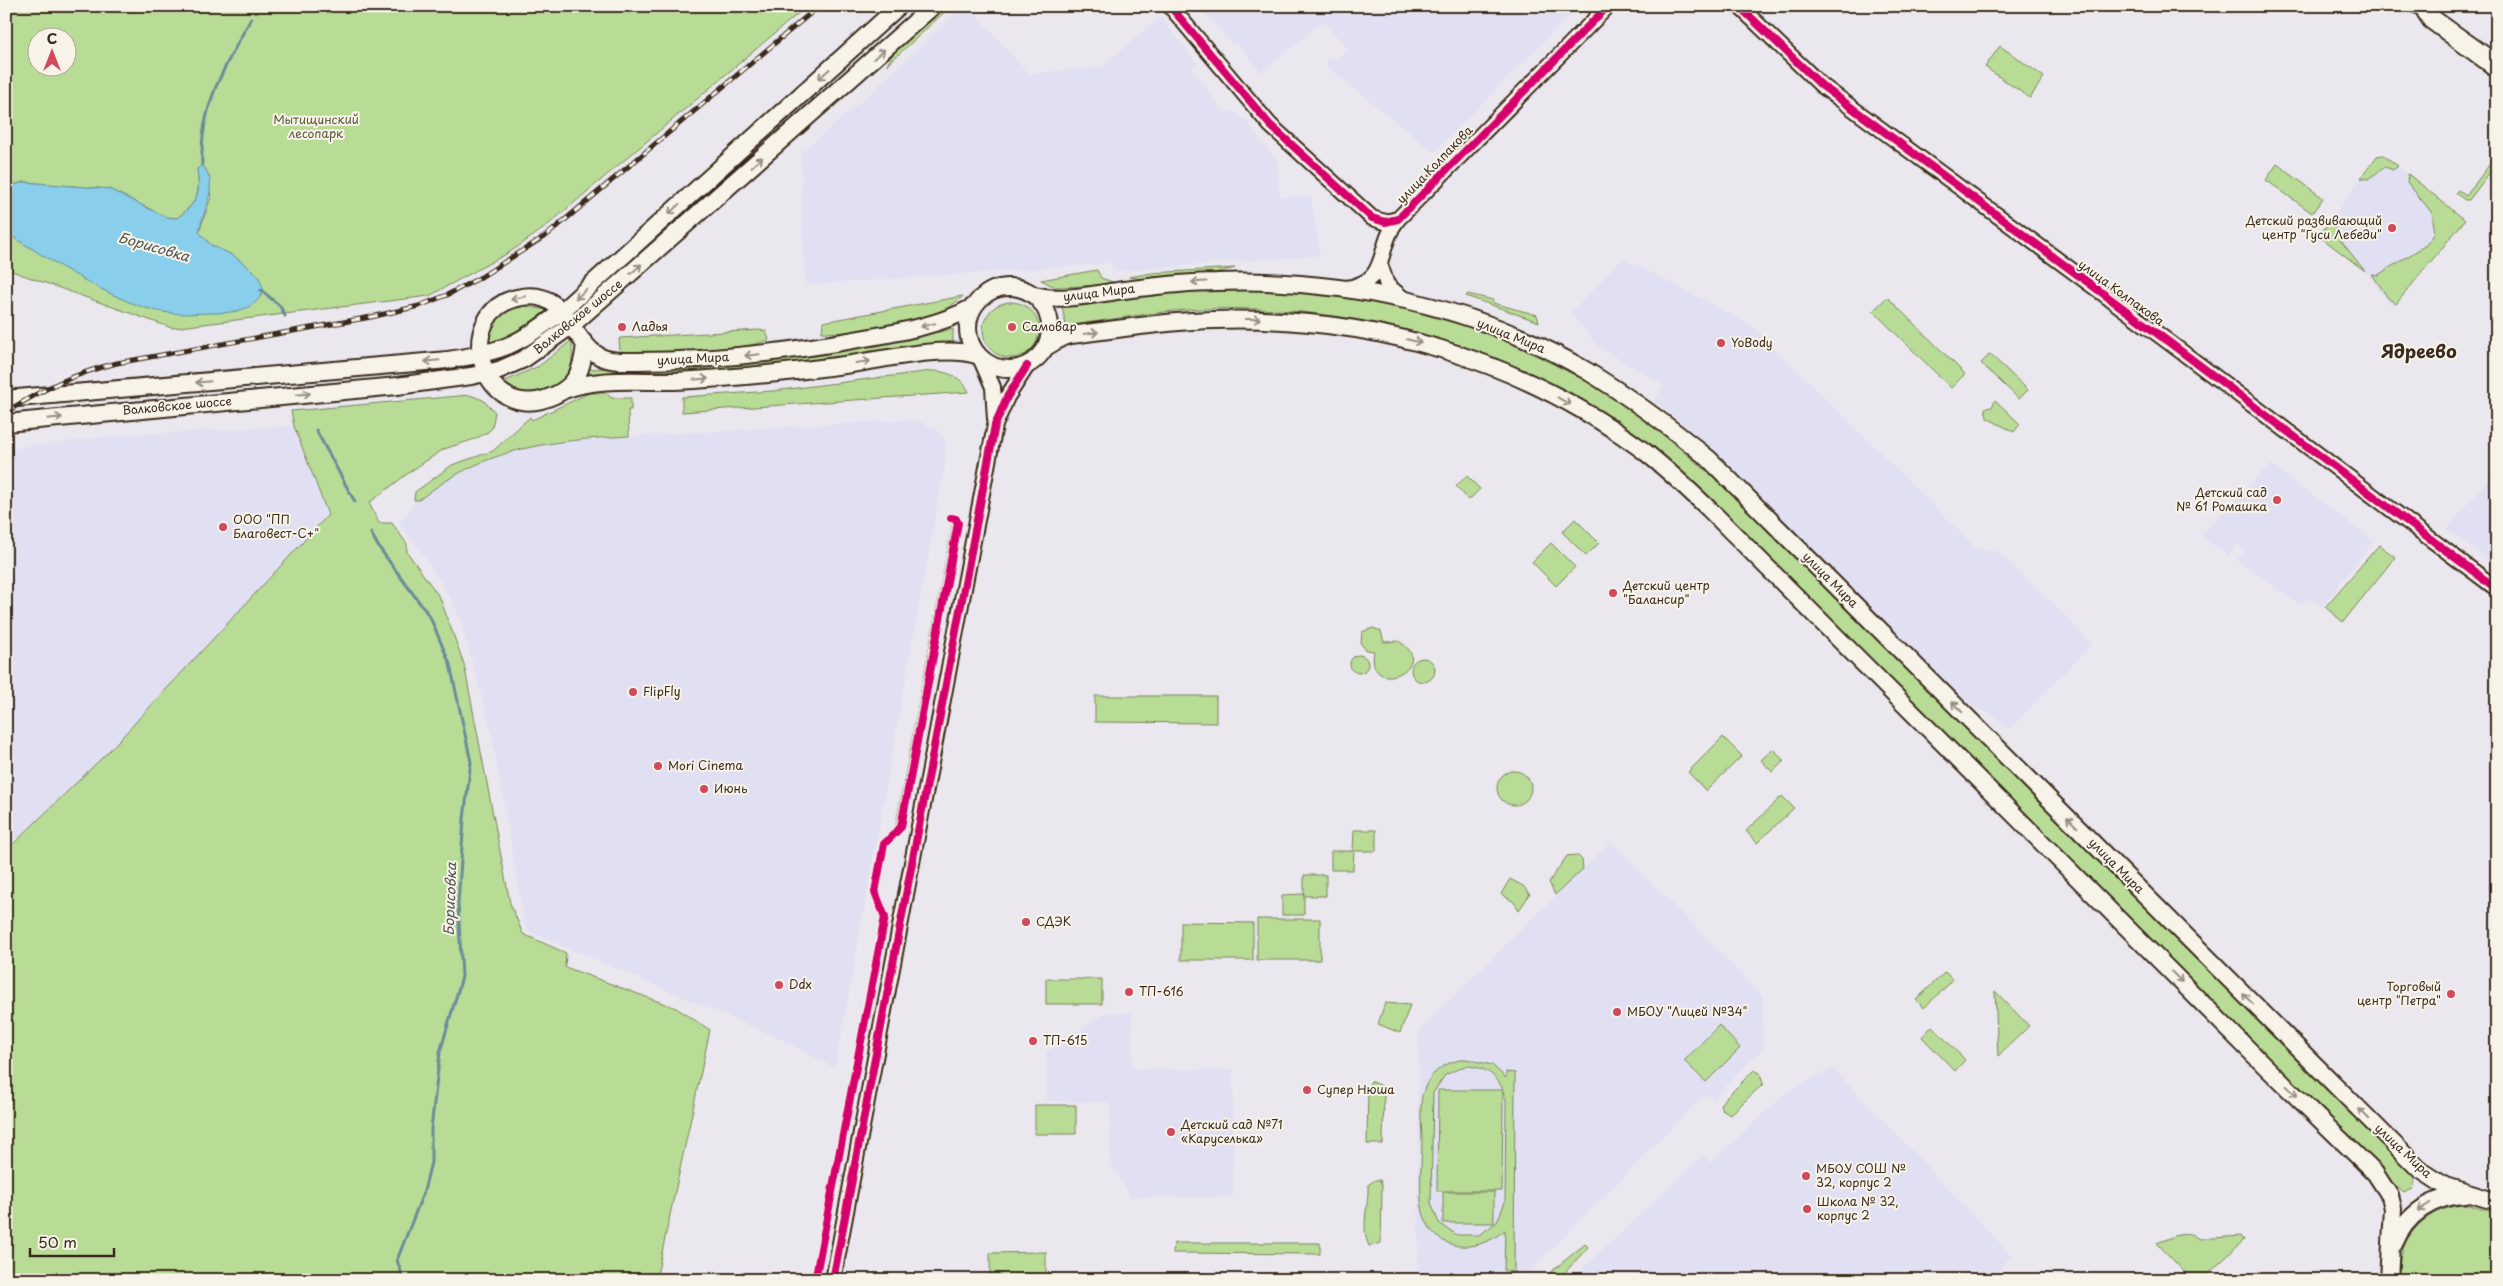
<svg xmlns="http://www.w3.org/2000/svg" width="2503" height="1286" font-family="'Playpen Sans',sans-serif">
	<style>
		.built { fill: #e1dff2 }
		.green { fill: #b8dc96; stroke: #7a835a; fill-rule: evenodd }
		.water { fill: #89ceeb; stroke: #6a8c99 }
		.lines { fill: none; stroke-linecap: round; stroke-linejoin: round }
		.stream { stroke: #6a8c99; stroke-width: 3 }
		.minor-casing { stroke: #3b2a1e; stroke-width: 15 }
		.tertiary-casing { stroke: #3b2a1e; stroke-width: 18 }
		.secondary-casing { stroke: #3b2a1e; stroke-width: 20 }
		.minor { stroke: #f7f3e8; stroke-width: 11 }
		.tertiary { stroke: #f7f3e8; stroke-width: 14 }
		.secondary { stroke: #f7f3e8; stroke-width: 16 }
		.rail-casing { stroke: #3b2a1e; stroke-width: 5 }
		.rail { stroke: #f7f3e8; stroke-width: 3; stroke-dasharray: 9; stroke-linecap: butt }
		.cycleway-casing { stroke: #f7f3e8; stroke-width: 11 }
		.cycleway { stroke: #d6006c; stroke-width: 8 }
		.oneway { stroke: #998e83 }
		.poi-dot { fill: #d1495b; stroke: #f7f3e8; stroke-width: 2 }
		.labels { text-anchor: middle; stroke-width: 4; stroke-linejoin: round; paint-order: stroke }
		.park-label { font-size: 12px; fill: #5a563c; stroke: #f7f3e8 }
		.street-label { font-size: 12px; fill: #3b2a1e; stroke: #f7f3e8 }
		.poi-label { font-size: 12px; fill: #3b2a1e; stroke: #f7f3e8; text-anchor: start }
		.water-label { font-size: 14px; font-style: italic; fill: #4e5351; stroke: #f7f3e8 }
		.district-label { font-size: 18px; font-weight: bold; fill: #3b2a1e; stroke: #f7f3e8 }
	</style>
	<rect width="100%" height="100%" fill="#eae7ee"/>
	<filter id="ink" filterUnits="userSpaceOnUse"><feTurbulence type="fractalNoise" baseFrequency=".02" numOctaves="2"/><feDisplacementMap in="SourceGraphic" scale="10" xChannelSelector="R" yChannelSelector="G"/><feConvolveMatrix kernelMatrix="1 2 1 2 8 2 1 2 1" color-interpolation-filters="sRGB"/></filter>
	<g filter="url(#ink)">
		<path class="built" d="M963 6H968L1029 74 1102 67 1160 17 1197 63 1191 68 1224 112 1233 111 1244 119 1277 161 1280 197 1311 196 1320 255 1114 271 1110 263 806 285 803 257 801 153 871 93Z
			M1199 6H1579L1434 152 1325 65 1331 56 1336 60 1347 48 1323 21 1262 72 1236 42 1233 45Z
			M2383 155 2465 220 2394 307 2386 300 2367 273 2319 236 2377 156Z
			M1623 258 1751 325 1978 550 1997 551 2067 617 2091 645 2009 729 1994 716 1969 704 1731 472 1691 430 1654 402 1664 385 1599 347 1571 313Z
			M907 420 921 422 939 432 945 440 946 456 835 1068 779 1038 526 930 491 730 462 625 453 602 418 547 399 524 415 502 445 480 492 458 537 445 568 440Z
			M294 426 328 515 108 752 6 851V449L114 436Z
			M2270 464 2374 541 2322 606 2309 597 2301 606 2237 560 2245 550 2237 544 2228 555 2200 536Z
			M2497 469V567L2447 529Z
			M1611 842 1763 996V1048L1713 1099 1706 1093 1521 1280H1422L1418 1276 1419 1030Z
			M1106 1013H1132V1069L1233 1070V1197H1131L1110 1162V1102L1047 1101 1046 1052Z
			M1834 1069 2012 1256 1986 1280 1573 1278 1703 1155 1711 1163 1783 1096 1813 1077Z"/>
		<path class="green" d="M6 6H807L543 229 510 252 429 296 172 328 6 269V233L96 286 234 256 211 245 199 232 211 197 205 168 197 169C201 195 197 202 177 218L166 217 109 189 24 182 6 187ZM38 38H68V68H38Z
			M944 6H951L887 65 896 49Z
			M2000 46 2044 77 2030 98 1985 67Z
			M2383 155 2398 166 2393 170 2385 167 2368 179 2361 178 2377 156Z
			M2495 157 2497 163 2469 200H2465L2455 193 2458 190 2466 196Z
			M2277 164 2323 198 2312 213 2266 180Z
			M2408 174 2465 220 2396 304 2388 298 2372 274 2378 275 2426 245 2435 233 2432 213 2407 182Z
			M2331 219 2341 241 2365 271 2319 236Z
			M1235 268C1202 277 1163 283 1129 277L1152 273Z
			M1097 270 1101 278 1113 282 1114 285 1055 287 1041 280Z
			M1280 289 1382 302 1475 329 1523 349 1599 387 1639 413 1734 495 2413 1175 2415 1182 2413 1189 2404 1193 2384 1177 1718 507C1685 480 1654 450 1619 425 1505 341 1340 303 1201 309 1156 311 1110 320 1066 326L1062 307 1181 291Z
			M1468 294 1493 300V303L1537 315 1539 322 1466 296Z
			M963 296C934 325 861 335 822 332L823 322Z
			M1887 297 1965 374 1951 388 1873 311Z
			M983 330a28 28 0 1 1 56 0a28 28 0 1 1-56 0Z
			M526 306 547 310 517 333 486 345C494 321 501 311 526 306Z
			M953 329V344L754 368 588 375 586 373 589 369C711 365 833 354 953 329Z
			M760 330 766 331 769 340C722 355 669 352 620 352L619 339 620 338Z
			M572 340C572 349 573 360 570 368 558 396 524 400 503 382L539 366Z
			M1990 354 2028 390 2019 399 1981 363Z
			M932 371C947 371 962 377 969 392L682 412V397L773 391Z
			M589 393H607L611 398H631V410H628L629 436C548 441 485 447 419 500H414L415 492 452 465 493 451 530 417 532 420Z
			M470 395 483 400 495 412 492 428 488 432 475 439 444 449 411 471 369 503 379 523H392L407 544V552L440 598 464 664 510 903 523 934 566 953 565 967 676 1008 710 1030 656 1280H6V851L108 752 328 515 294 426 291 411Z
			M1995 400 2020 424 2014 432 1987 418 1985 408 1992 407Z
			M1467 476 1480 489 1469 500 1456 486Z
			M1575 519 1599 543 1586 556 1562 532Z
			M953 521 956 523 899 824 895 829Z
			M1551 543 1575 567 1556 586 1532 562Z
			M2379 545 2395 557 2343 622 2325 607Z
			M1373 628 1381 631 1384 642 1398 641C1442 665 1365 701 1374 651L1366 650 1361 644 1362 632Z
			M1350 664a9 9 0 1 1 18 0a9 9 0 1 1-18 0Z
			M1411 670a12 12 0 1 1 24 0a12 12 0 1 1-24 0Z
			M1095 696H1216V723L1095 722Z
			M1723 737 1742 756 1706 791 1688 772Z
			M1773 749 1784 761 1772 772 1761 760Z
			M1497 788a17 17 0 1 1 34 0a17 17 0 1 1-34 0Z
			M1782 796 1794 808 1757 843 1746 831Z
			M1354 830H1376V851H1354L1353 870H1331V851H1353Z
			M1577 855 1582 860 1583 869 1555 895 1549 882 1567 856Z
			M1304 875H1326V896H1304Z
			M1510 879 1523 886 1530 894 1519 910 1514 902 1501 894Z
			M1304 894V915H1282V895Z
			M1257 919H1320V960H1257Z
			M1181 922 1253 923V960H1181Z
			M1945 972 1953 980 1924 1008 1916 1000Z
			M1046 979H1102V1004H1046Z
			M1995 991 2029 1026 1998 1056Z
			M1385 1003 1410 1005 1400 1033 1378 1024Z
			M1719 1025 1740 1048 1706 1082 1684 1061Z
			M1932 1026 1965 1060 1955 1071 1922 1037Z
			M1466 1059 1492 1065 1506 1078V1072L1515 1073 1514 1272 1504 1271 1505 1230C1477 1254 1434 1254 1423 1212 1418 1193 1422 1161 1422 1140 1422 1124 1418 1102 1425 1087 1432 1070 1448 1061 1466 1059ZM1465 1066C1482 1066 1497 1074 1503 1090H1438L1437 1191H1502L1503 1091 1506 1100 1505 1202 1497 1222 1479 1235H1457L1439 1223 1431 1203 1433 1093 1445 1075Z
			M1754 1070 1760 1073 1763 1084 1730 1115 1722 1110 1720 1104Z
			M1371 1081 1384 1087 1383 1144H1367L1368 1087Z
			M1035 1105H1076V1134H1035Z
			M1375 1180H1380L1382 1185 1381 1243 1369 1246C1360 1227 1369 1205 1368 1185Z
			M1443 1192H1494V1223H1443Z
			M2469 1205 2497 1214V1280H2399C2396 1236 2427 1206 2469 1205Z
			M2191 1234 2199 1239 2241 1236 2244 1240 2202 1280H2192L2157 1243 2178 1235Z
			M1174 1243H1320V1254L1173 1253Z
			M1585 1244 1588 1247 1560 1278 1541 1280Z
			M1046 1252V1280H990V1253Z"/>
		<path class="water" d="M202 165C221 184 202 212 199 232L211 245 234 256 258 275 264 291C254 311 233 313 212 313 198 313 184 315 170 313 122 309 48 258 6 233V187L24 182 109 189 166 217 177 218C197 203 201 195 197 169Z"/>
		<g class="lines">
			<path class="stream" d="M202 165C199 108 224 67 251 19
				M261 290 280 306 285 316
				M316 430 355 502
				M371 533 378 546 430 617 450 664 471 762 464 819 458 903 462 977 440 1052 431 1129V1162L424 1191 397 1260 404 1280"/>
			<defs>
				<path id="minor" d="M2414 6 2434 16 2497 61
					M2423 13 2429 22 2497 72"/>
				<path id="tertiary" d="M1170 6 1270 125 1372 218 1385 222 1398 219 1608 6
					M1739 6 1821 85 2170 343 2497 589
					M1380 264 1387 285 1405 300
					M1346 288C1391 281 1375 248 1398 219
					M981 360 993 387 995 419
					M833 1280 995 425 1007 397 1027 366"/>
				<path id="secondary" d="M968 328a41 41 0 1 1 82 0a41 41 0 1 1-82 0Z
					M1034 295C1063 302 1094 294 1124 290 1155 286 1186 282 1217 282 1344 278 1477 306 1587 371 1630 397 1670 427 1709 459L2419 1169 2445 1186 2497 1202
					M585 343C583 366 578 385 555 395 479 431 449 307 522 297 567 290 569 339 599 356 609 362 624 361 636 361 713 361 789 352 865 338 901 332 941 325 973 307
					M1046 347 1063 337 1071 335C1119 329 1167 321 1214 320 1369 315 1519 358 1644 451 1667 469 1688 489 1709 509L2266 1067 2375 1173 2390 1196 2393 1208 2389 1280
					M567 389C600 377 640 382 675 381 735 378 793 372 852 364 884 359 947 345 976 355
					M6 399 448 360C502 352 518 345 561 312L899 6
					M6 423 397 386 471 376 499 370 524 359 572 325 933 6
					M2394 1244C2406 1214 2433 1196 2466 1195"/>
			</defs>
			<use href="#minor" class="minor-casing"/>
			<use href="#tertiary" class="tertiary-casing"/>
			<use href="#secondary" class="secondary-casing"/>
			<use href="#minor" class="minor"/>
			<use href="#tertiary" class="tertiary"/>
			<use href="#secondary" class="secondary"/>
			<defs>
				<path id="rail" d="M6 412C45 388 73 374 117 363L371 317 419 306 447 295 481 277 547 235 819 6"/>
			</defs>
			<use href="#rail" class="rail-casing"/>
			<use href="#rail" class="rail"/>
			<defs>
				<path id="cycleway" d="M1170 6 1270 125 1372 218 1385 222 1398 219 1608 6
					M1739 6 1821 85 2170 343 2497 589
					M815 1280 885 917 875 892 884 844 901 827 958 523 956 519 951 518
					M833 1280 995 425 1007 397 1027 366"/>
			</defs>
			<use href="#cycleway" class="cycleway-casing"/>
			<use href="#cycleway" class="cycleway"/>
		</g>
		<defs><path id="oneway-shaft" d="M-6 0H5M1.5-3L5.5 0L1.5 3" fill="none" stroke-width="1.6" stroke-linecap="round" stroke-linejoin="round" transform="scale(1.25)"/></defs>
		<g class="oneway">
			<use href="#oneway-shaft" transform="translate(879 54) rotate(-41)"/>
			<use href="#oneway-shaft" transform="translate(824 74) rotate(138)"/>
			<use href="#oneway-shaft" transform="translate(757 162) rotate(-42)"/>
			<use href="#oneway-shaft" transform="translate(674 209) rotate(137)"/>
			<use href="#oneway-shaft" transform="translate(636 269) rotate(-41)"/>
			<use href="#oneway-shaft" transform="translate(1199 282) rotate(177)"/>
			<use href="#oneway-shaft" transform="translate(581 294) rotate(137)"/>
			<use href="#oneway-shaft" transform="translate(518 298) rotate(167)"/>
			<use href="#oneway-shaft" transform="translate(1253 319)"/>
			<use href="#oneway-shaft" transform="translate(928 325) rotate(166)"/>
			<use href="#oneway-shaft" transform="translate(1091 333) rotate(-7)"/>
			<use href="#oneway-shaft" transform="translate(1414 341) rotate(13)"/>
			<use href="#oneway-shaft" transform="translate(752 355) rotate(174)"/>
			<use href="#oneway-shaft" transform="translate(432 361) rotate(175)"/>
			<use href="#oneway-shaft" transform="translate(863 362) rotate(-8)"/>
			<use href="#oneway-shaft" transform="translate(701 379) rotate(-3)"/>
			<use href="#oneway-shaft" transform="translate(203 382) rotate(175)"/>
			<use href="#oneway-shaft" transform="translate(303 394) rotate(-5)"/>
			<use href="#oneway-shaft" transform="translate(1564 401) rotate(29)"/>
			<use href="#oneway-shaft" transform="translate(55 418) rotate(-6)"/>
			<use href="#oneway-shaft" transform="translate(1957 707) rotate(-135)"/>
			<use href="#oneway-shaft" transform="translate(2072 822) rotate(-135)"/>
			<use href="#oneway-shaft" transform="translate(2177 977) rotate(45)"/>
			<use href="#oneway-shaft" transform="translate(2248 999) rotate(-135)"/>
			<use href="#oneway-shaft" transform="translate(2292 1091) rotate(43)"/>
			<use href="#oneway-shaft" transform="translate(2364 1114) rotate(-135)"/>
			<use href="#oneway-shaft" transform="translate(2424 1207) rotate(148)"/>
		</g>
	</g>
	<g class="poi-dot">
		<circle cx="2392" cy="228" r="5"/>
		<circle cx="622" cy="327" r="5"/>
		<circle cx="1012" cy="327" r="5"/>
		<circle cx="1721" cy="343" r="5"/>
		<circle cx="2277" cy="500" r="5"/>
		<circle cx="223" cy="527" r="5"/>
		<circle cx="1613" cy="593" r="5"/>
		<circle cx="633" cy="692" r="5"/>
		<circle cx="658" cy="766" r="5"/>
		<circle cx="704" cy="789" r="5"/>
		<circle cx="1026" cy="922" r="5"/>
		<circle cx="779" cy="985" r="5"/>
		<circle cx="1129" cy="992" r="5"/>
		<circle cx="2451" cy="994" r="5"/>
		<circle cx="1617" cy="1012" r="5"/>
		<circle cx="1033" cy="1041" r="5"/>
		<circle cx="1307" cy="1090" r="5"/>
		<circle cx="1171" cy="1132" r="5"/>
		<circle cx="1806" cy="1176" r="5"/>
		<circle cx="1807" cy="1209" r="5"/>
	</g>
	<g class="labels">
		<g class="park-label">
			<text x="316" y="124">Мытищинский<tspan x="316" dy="14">лесопарк</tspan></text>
		</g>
		<g class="street-label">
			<text transform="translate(1435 165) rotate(-46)" y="4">улица Колпакова</text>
			<text transform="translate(1099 293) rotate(-7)" y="4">улица Мира</text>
			<text transform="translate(2121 293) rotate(36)" y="4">улица Колпакова</text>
			<text transform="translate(578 317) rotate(-39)" y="4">Волковское шоссе</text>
			<text transform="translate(1511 336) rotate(22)" y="4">улица Мира</text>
			<text transform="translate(693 359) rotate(-3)" y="4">улица Мира</text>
			<text transform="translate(177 406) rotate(-5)" y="4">Волковское шоссе</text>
			<text transform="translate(1830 580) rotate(45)" y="4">улица Мира</text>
			<text transform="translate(2116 866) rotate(45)" y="4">улица Мира</text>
			<text transform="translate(2403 1151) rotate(43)" y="4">улица Мира</text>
		</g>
		<g class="poi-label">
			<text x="2382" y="225" text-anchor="end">Детский развивающий<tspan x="2382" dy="14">центр "Гуси Лебеди"</tspan></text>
			<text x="632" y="331">Ладья</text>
			<text x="1022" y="331">Самовар</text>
			<text x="1731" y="347">YoBody</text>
			<text x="2267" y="497" text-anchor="end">Детский сад<tspan x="2267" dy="14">№ 61 Ромашка</tspan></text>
			<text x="233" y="524">ООО "ПП<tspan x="233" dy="14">Благовест-С+"</tspan></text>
			<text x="1623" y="590">Детский центр<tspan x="1623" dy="14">"Балансир"</tspan></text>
			<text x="643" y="696">FlipFly</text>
			<text x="668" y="770">Mori Cinema</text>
			<text x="714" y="793">Июнь</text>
			<text x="1036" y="926">СДЭК</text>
			<text x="789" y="989">Ddx</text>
			<text x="2441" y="991" text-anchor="end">Торговый<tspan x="2441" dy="14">центр "Петра"</tspan></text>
			<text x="1139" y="996">ТП-616</text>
			<text x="1627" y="1016">МБОУ "Лицей №34"</text>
			<text x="1043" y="1045">ТП-615</text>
			<text x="1317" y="1094">Супер Нюша</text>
			<text x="1181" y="1129">Детский сад №71<tspan x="1181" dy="14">«Каруселька»</tspan></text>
			<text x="1816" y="1173">МБОУ СОШ №<tspan x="1816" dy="14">32, корпус 2</tspan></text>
			<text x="1817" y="1206">Школа № 32,<tspan x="1817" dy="14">корпус 2</tspan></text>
		</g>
		<g class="water-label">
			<text transform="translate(154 247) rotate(16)" y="5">Борисовка</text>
			<text transform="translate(450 899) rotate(-88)" y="5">Борисовка</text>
		</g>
		<g class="district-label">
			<text x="2419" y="358">Ядреево</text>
		</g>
	</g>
	<rect width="2503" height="1286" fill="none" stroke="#f7f3e8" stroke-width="25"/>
	<rect x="12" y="12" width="2478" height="1261" fill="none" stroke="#3b2a1e" stroke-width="2" filter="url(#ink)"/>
	<g transform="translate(52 52)"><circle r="24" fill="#f7f3e8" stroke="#aca397"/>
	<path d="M0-4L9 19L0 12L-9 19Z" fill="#d1495b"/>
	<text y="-8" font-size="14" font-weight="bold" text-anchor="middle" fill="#3b2a1e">С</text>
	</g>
	<path d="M30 1248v8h84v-8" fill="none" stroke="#3b2a1e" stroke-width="2.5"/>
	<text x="38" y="1248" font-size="15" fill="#3b2a1e" stroke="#f7f3e8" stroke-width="4" paint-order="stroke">50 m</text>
</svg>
